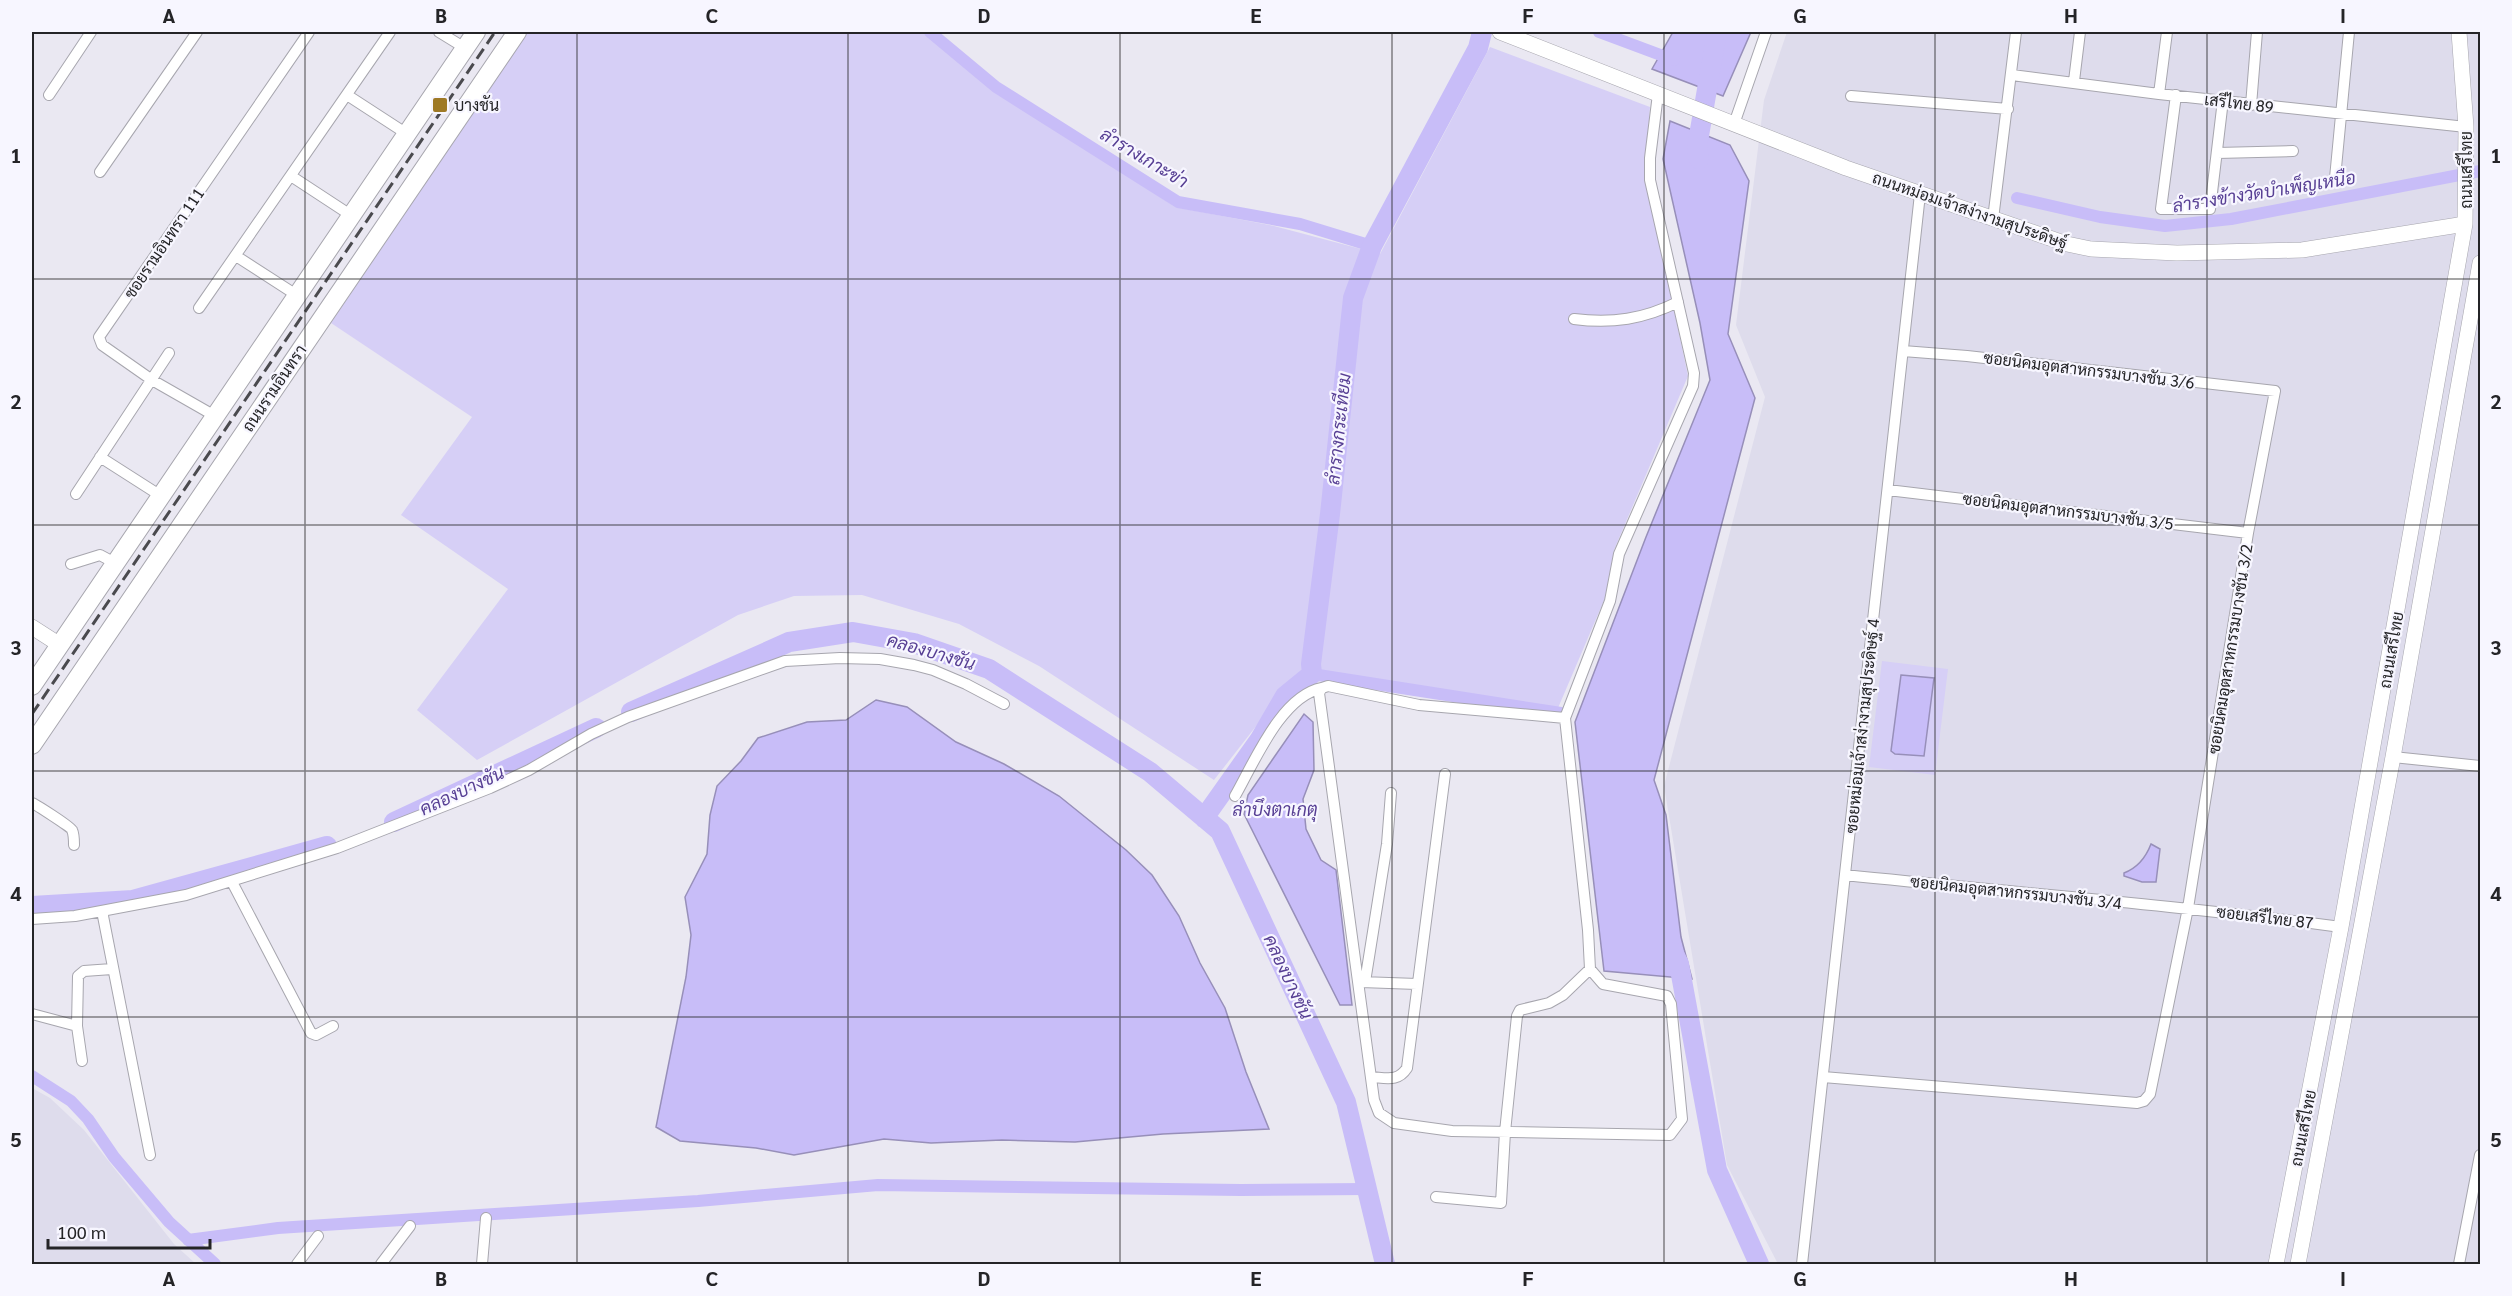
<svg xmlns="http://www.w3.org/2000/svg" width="2512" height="1296" font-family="Georgia,Sarabun,serif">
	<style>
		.built { fill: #dedcec }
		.green { fill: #d6cff6; fill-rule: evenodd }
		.water { fill: #c8bdf8; stroke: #978fb9; stroke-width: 1.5 }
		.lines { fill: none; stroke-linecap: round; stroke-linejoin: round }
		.canal { stroke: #c8bdf8; stroke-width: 12 }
		.river { stroke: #c8bdf8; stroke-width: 20 }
		.street-casing { stroke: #a7a6ae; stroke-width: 12 }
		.secondary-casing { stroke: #a7a6ae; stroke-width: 16 }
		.highway-casing { stroke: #a7a6ae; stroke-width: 20 }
		.street { stroke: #fff; stroke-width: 10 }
		.secondary { stroke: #fff; stroke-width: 15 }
		.highway { stroke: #fff; stroke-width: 18 }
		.rail { stroke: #4a4a4e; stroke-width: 3; stroke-dasharray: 12 6; stroke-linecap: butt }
		.grid { fill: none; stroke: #242427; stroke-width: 1.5; stroke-opacity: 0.55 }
		.poi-dot { fill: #9e7925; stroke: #f7f6ff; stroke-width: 2 }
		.labels { text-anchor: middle; stroke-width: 4.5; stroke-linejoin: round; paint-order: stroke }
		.street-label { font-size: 16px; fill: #242427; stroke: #f7f6ff }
		.poi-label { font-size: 16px; fill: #242427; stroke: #f7f6ff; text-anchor: start }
		.water-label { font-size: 18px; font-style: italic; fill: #573f94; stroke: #f7f6ff }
		.neatline { fill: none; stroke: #242427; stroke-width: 2 }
		.grid-label { font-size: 20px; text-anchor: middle; font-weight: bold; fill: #242427 }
	</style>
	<rect width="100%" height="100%" fill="#eae8f2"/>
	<path class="built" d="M1787 32H2480V1264H1778L1727 1165 1664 786 1765 397 1736 325 1764 100Z
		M32 1088 50 1098 84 1130 174 1244 196 1264H32Z"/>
	<path class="green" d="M527 32H922L994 92 1056 129 1175 207 1274 226 1380 254 1490 47 1650 107 1645 173 1688 376 1614 550 1605 598 1555 715 1397 693 1318 676 1285 689 1214 780 1039 666 959 624 862 595 794 596 738 615 477 760 417 710 508 589 401 515 472 417 331 323Z
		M1882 661 1948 669 1935 775 1869 767ZM1901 675 1934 678 1924 756 1895 754 1891 751Z"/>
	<path class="water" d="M1673 32H1751L1723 96 1652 69Z
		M1670 121 1730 145 1749 181 1728 334 1755 398 1654 780 1666 815 1681 937 1692 979 1604 971 1575 722 1646 537 1710 380 1700 323 1663 159Z
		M1901 675 1934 678 1924 756 1895 754 1891 751Z
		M876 700 907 707 956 742 1004 764 1059 796 1126 850 1152 875 1179 916 1200 963 1225 1008 1246 1072 1269 1129 1163 1134 1075 1142 1002 1140 931 1143 884 1139 794 1155 756 1148 680 1141 656 1127 686 977 691 935 685 897 707 854 710 815 717 786 741 761 758 738 807 722 846 720Z
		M1304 714 1313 722 1314 770 1303 799 1306 829 1321 860 1336 870 1352 1005H1340L1244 814 1248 795Z
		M2151 844 2160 849 2156 882H2142L2124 876V873C2137 868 2146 857 2151 844Z"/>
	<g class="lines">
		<path class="canal" d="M930 32 996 87 1178 202 1300 224 1372 246
			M1599 32 1674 60
			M2017 198 2100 217 2165 226 2231 219 2480 171
			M1312 674 1561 713
			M32 1076 71 1101 88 1119 114 1157 169 1222 215 1264
			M188 1240 278 1228 698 1201 878 1185 1241 1190 1366 1189"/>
		<path class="river" d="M1699 159 1697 147 1717 32
			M631 712 789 642 853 632 914 643 989 669 1150 772 1220 831 1346 1102 1385 1264
			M1204 818 1260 739 1285 696 1312 674 1311 664 1330 514 1353 298 1372 246 1478 48 1482 32
			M394 822 596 728
			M32 906 133 900 327 846
			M1673 952 1679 964 1717 1170 1759 1264"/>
		<defs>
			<path id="street" d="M439 32 465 48
				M2012 75 2159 94 2466 127
				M2074 81 2080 32
				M2159 94 2167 32
				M49 95 91 32
				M347 95 407 134
				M2176 95 2161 209H2210L2223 100
				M1851 96 2008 109
				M2251 105 2257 32
				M1734 124 1766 32
				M2217 153 2293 151
				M100 172 197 32
				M291 176 352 216
				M2335 178 2349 32
				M1993 219 2016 32
				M236 256 298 296
				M199 308 390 32
				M1574 319C1612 324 1644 319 1678 302
				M215 416 152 380 102 345 99 337 309 32
				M100 457 161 496
				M1888 490 2248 533
				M76 494 169 353
				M71 564 100 555 115 563
				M1565 718 1419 705 1328 686 1322 688 1319 693 1374 1100 1379 1113 1394 1123 1452 1131 1670 1135 1682 1119 1671 1004 1667 996 1603 984 1590 969 1588 930 1565 718 1610 601 1619 554 1693 386 1694 373 1650 180V158L1658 94
				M2393 757 2480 766
				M1235 796C1254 763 1281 696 1322 688
				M32 803C35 804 71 827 72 830 74 834 74 840 74 845
				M1845 875C2010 892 2176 905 2341 927
				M232 882 311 1033 316 1035 333 1026
				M102 911 150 1155
				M32 919 75 916 186 895 337 848 490 788 529 770 591 734 628 717 785 661 840 658 880 659 914 665 933 670 966 684 1004 704
				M1361 982 1417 984
				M1365 982 1387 844 1391 793
				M32 1014 77 1026 82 1061
				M77 1026 78 976 84 971 112 969
				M1371 1077C1387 1078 1398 1082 1407 1068L1445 774
				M1823 1077 2137 1103 2144 1101 2150 1094 2188 908 2248 533 2275 391 1967 356 1903 351
				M1436 1197 1501 1203 1505 1132 1517 1016 1520 1010 1549 1003 1563 995 1590 969
				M297 1264 318 1236
				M381 1264 410 1226
				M482 1264 486 1218
				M1802 1264 1920 194
				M2459 1264 2480 1155"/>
			<path id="secondary" d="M1500 32 1846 168 2067 244 2091 249 2177 253 2302 250 2465 224
				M32 627 60 645
				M2276 1264 2341 927 2465 224 2466 127 2459 32
				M2298 1264 2393 757 2480 263"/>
			<path id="highway" d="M32 686 476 32
				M32 745 517 32"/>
		</defs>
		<use href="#street" class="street-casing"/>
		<use href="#secondary" class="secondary-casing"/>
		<use href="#highway" class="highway-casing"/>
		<use href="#street" class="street"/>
		<use href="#secondary" class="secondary"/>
		<use href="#highway" class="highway"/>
		<path class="rail" d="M32 714 495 32"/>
	</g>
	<path class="grid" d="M305 32V1264M577 32V1264M848 32V1264M1120 32V1264M1392 32V1264M1664 32V1264M1935 32V1264M2207 32V1264M32 279H2480M32 525H2480M32 771H2480M32 1017H2480"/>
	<rect class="poi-dot" x="432" y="97" width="16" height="16" rx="3"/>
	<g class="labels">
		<g class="street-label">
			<text transform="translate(2239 103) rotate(7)" y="6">เสรีไทย 89</text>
			<text transform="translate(2466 170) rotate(-90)" y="6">ถนนเสรีไทย</text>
			<text transform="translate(1970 210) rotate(19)" y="6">ถนนหม่อมเจ้าสง่างามสุประดิษฐ์</text>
			<text transform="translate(164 243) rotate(-56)" y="6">ซอยรามอินทรา 111</text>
			<text transform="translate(2089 370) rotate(7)" y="6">ซอยนิคมอุตสาหกรรมบางชัน 3/6</text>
			<text transform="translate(274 388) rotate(-56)" y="6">ถนนรามอินทรา</text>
			<text transform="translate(2068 511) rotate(7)" y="6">ซอยนิคมอุตสาหกรรมบางชัน 3/5</text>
			<text transform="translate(2230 649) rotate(-81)" y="6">ซอยนิคมอุตสาหกรรมบางชัน 3/2</text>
			<text transform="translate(2391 650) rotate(-80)" y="6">ถนนเสรีไทย</text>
			<text transform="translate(1862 726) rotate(-84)" y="6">ซอยหม่อมเจ้าสง่างามสุประดิษฐ์ 4</text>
			<text transform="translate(2016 892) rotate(6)" y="6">ซอยนิคมอุตสาหกรรมบางชัน 3/4</text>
			<text transform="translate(2265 917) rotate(7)" y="6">ซอยเสรีไทย 87</text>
			<text transform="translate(2303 1128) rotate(-79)" y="6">ถนนเสรีไทย</text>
		</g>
		<g class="poi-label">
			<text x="454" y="111">บางชัน</text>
		</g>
		<g class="water-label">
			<text transform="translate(1144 158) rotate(31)" y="6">ลำรางเกาะข่า</text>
			<text transform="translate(2264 192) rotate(-9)" y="6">ลำรางข้างวัดบำเพ็ญเหนือ</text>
			<text transform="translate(1339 429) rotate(-84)" y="6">ลำรางกระเทียม</text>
			<text transform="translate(931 652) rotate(16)" y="6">คลองบางชัน</text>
			<text transform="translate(462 791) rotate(-25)" y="6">คลองบางชัน</text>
			<text x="1275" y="816">ลำบึงตาเกตุ</text>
			<text transform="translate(1288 977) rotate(65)" y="6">คลองบางชัน</text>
		</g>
	</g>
	<rect width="2512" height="1296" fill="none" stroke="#f7f6ff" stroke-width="66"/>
	<path d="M48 1239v9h162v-9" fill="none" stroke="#242427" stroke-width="3"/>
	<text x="57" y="1239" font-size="18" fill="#242427" stroke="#f7f6ff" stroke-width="4.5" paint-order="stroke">100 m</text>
	<rect x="33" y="33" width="2446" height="1230" class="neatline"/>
	<g class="grid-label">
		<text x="169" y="23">A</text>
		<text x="441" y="23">B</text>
		<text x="712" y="23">C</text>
		<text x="984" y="23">D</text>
		<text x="1256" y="23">E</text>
		<text x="1528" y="23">F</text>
		<text x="1800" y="23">G</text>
		<text x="2071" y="23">H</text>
		<text x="2343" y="23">I</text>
		<text x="16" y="163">1</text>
		<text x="2496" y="163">1</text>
		<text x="16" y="409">2</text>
		<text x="2496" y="409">2</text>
		<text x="16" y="655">3</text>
		<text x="2496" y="655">3</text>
		<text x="16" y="901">4</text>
		<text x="2496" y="901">4</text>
		<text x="16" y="1147">5</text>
		<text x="2496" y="1147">5</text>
		<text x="169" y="1286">A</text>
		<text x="441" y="1286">B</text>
		<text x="712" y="1286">C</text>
		<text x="984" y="1286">D</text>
		<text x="1256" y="1286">E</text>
		<text x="1528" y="1286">F</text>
		<text x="1800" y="1286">G</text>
		<text x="2071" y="1286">H</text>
		<text x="2343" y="1286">I</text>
	</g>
</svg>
